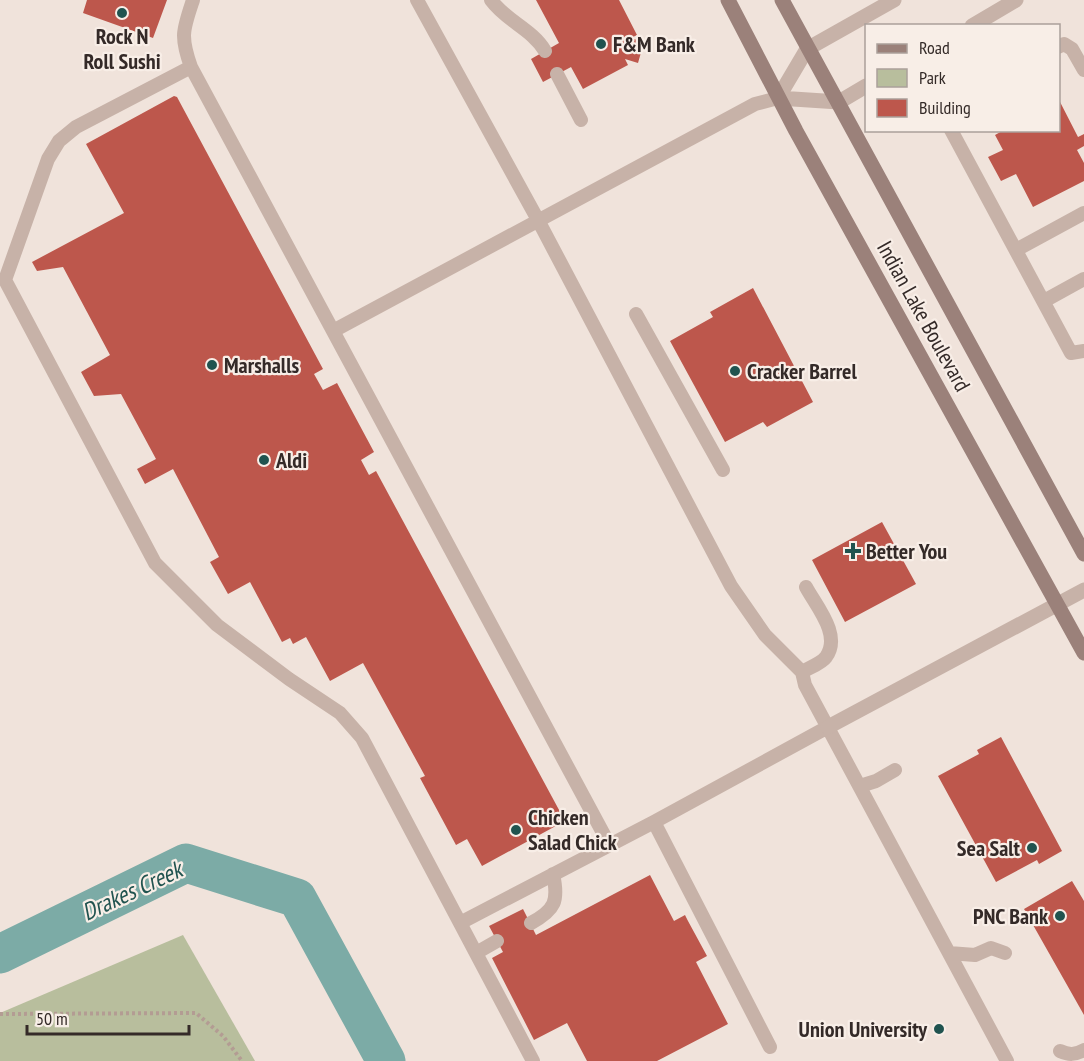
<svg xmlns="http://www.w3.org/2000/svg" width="1084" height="1061" font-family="'PT Sans Narrow',sans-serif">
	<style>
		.green { fill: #b8be9d }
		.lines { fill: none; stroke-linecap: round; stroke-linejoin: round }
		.river { stroke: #7caba6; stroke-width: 39 }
		.building { fill: #bd574c }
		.path { stroke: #b39c93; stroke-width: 4; stroke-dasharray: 3 3; stroke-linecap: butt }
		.service { stroke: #c7b2a8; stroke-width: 14 }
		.minor { stroke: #c7b2a8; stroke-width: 15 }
		.tertiary { stroke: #c7b2a8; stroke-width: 15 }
		.secondary { stroke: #9b817a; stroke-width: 15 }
		.poi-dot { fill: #20534f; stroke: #f8eee7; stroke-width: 2 }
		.labels { text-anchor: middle; stroke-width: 4.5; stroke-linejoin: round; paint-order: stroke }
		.poi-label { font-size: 22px; font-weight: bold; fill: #342a28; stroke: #f8eee7; text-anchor: start }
		.street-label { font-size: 22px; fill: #342a28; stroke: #f8eee7 }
		.water-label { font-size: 24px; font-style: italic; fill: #20534f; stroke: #f8eee7 }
	</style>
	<rect width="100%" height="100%" fill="#f0e3db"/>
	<path class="green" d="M183 935 255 1061H0V1013Z"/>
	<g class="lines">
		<path class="river" d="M0 954 186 863 297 898 386 1061"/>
	</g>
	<path class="building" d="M87 0H167L153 38 83 13Z
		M536 0H619L637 35 631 38 644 42 638 63 625 59 628 65 583 89 571 67 543 82 531 59 559 43Z
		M174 96 177 97 323 369 314 374 323 390 337 383 374 452 361 460 369 475 376 471 565 821 482 866 467 839 456 845 420 778 425 776 363 663 330 681 306 637 293 644 290 638 282 642 250 582 228 594 210 562 219 557 173 469 145 484 137 469 156 459 121 394 94 396 81 372 110 355 63 267 37 271 32 262 124 213 86 144Z
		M1058 98 1078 137 1084 134V146L1077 150 1084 163V181L1033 207 1016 174 1001 181 988 157 1003 150 995 135 1004 130H1058Z
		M753 288 813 402 767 427 763 422 725 442 670 341 713 317 710 312Z
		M882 522 916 584 845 622 812 560Z
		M1001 737 1062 851 1039 864 1037 860 996 882 938 776 979 754 977 750Z
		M650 875 674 921 685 915 688 921 707 956 696 962 728 1024 657 1061H587L567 1023 534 1040 492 958 503 952 489 926 523 909 536 935Z
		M1072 881 1084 901V1015L1024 909Z"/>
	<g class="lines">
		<path class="path" d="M0 1014 196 1013 223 1036 242 1061"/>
		<path class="service" d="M193 0C183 30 180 36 191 67L609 844
			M417 0 538 220 731 586 765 635 802 672 805 685 1007 1061
			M491 0C506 21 532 29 545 51
			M1058 47 1064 44 1072 49 1084 70
			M191 67 76 127 59 141 48 159 5 280 155 563 217 625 289 679 340 713 362 738 460 923 654 822 828 727
			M557 74 581 120
			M951 130 1071 353 1084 351
			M1016 250 1084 213
			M1044 301 1084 279
			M636 314 723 470
			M333 331 755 104 778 98
			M802 672C809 668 822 663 826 657 842 635 816 606 806 587
			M860 786 876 781 895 770
			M654 822 770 1047
			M460 923 533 1061
			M531 923C555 910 559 901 553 874
			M476 953 497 941
			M949 953 975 955 991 948 1005 953
			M1060 1051C1069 1055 1075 1055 1084 1050"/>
		<path class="minor" d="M828 727 1084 590"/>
		<path class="tertiary" d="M972 26 1016 0
			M866 86 839 102 778 98 807 49 894 0"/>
		<path class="secondary" d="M728 0 796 131 1084 653
			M782 0 1084 554"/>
	</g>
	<g class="poi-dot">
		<circle cx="122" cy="13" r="6"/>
		<circle cx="601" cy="44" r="6"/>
		<circle cx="212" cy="365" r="6"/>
		<circle cx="735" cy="371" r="6"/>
		<circle cx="264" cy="460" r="6"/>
		<path d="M850 542h6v6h6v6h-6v6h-6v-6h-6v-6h6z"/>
		<circle cx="516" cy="830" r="6"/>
		<circle cx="1032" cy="848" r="6"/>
		<circle cx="1060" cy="916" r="6"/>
		<circle cx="939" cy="1029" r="6"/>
	</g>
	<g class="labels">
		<g class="poi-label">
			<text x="122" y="44" text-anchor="middle">Rock N<tspan x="122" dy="25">Roll Sushi</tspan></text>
			<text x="613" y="52">F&amp;M Bank</text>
			<text x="224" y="373">Marshalls</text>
			<text x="747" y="379">Cracker Barrel</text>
			<text x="276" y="468">Aldi</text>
			<text x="866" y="559">Better You</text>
			<text x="528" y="825">Chicken<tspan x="528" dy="25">Salad Chick</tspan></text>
			<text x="1020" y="856" text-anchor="end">Sea Salt</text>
			<text x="1048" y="924" text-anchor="end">PNC Bank</text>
			<text x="927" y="1037" text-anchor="end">Union University</text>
		</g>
		<g class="street-label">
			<text transform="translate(924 316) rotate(61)" y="8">Indian Lake Boulevard</text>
		</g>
		<g class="water-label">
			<text transform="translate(132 891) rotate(-25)" y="8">Drakes Creek</text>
		</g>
	</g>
	<rect x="865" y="24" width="195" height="108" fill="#f8eee7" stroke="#aaa09b" stroke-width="1.5"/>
	<rect x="877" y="44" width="30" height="9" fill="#9b817a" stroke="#aaa09b" stroke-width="1.5"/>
	<text x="919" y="54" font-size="18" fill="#342a28">Road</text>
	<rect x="877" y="69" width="30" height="18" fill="#b8be9d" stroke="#aaa09b" stroke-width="1.5"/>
	<text x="919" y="84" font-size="18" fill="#342a28">Park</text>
	<rect x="877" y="99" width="30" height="18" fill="#bd574c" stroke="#aaa09b" stroke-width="1.5"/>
	<text x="919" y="114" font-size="18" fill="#342a28">Building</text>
	<path d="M27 1025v9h162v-9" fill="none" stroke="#342a28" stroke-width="3"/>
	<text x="36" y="1025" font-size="18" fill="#342a28" stroke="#f8eee7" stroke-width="4.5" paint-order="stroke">50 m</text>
</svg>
